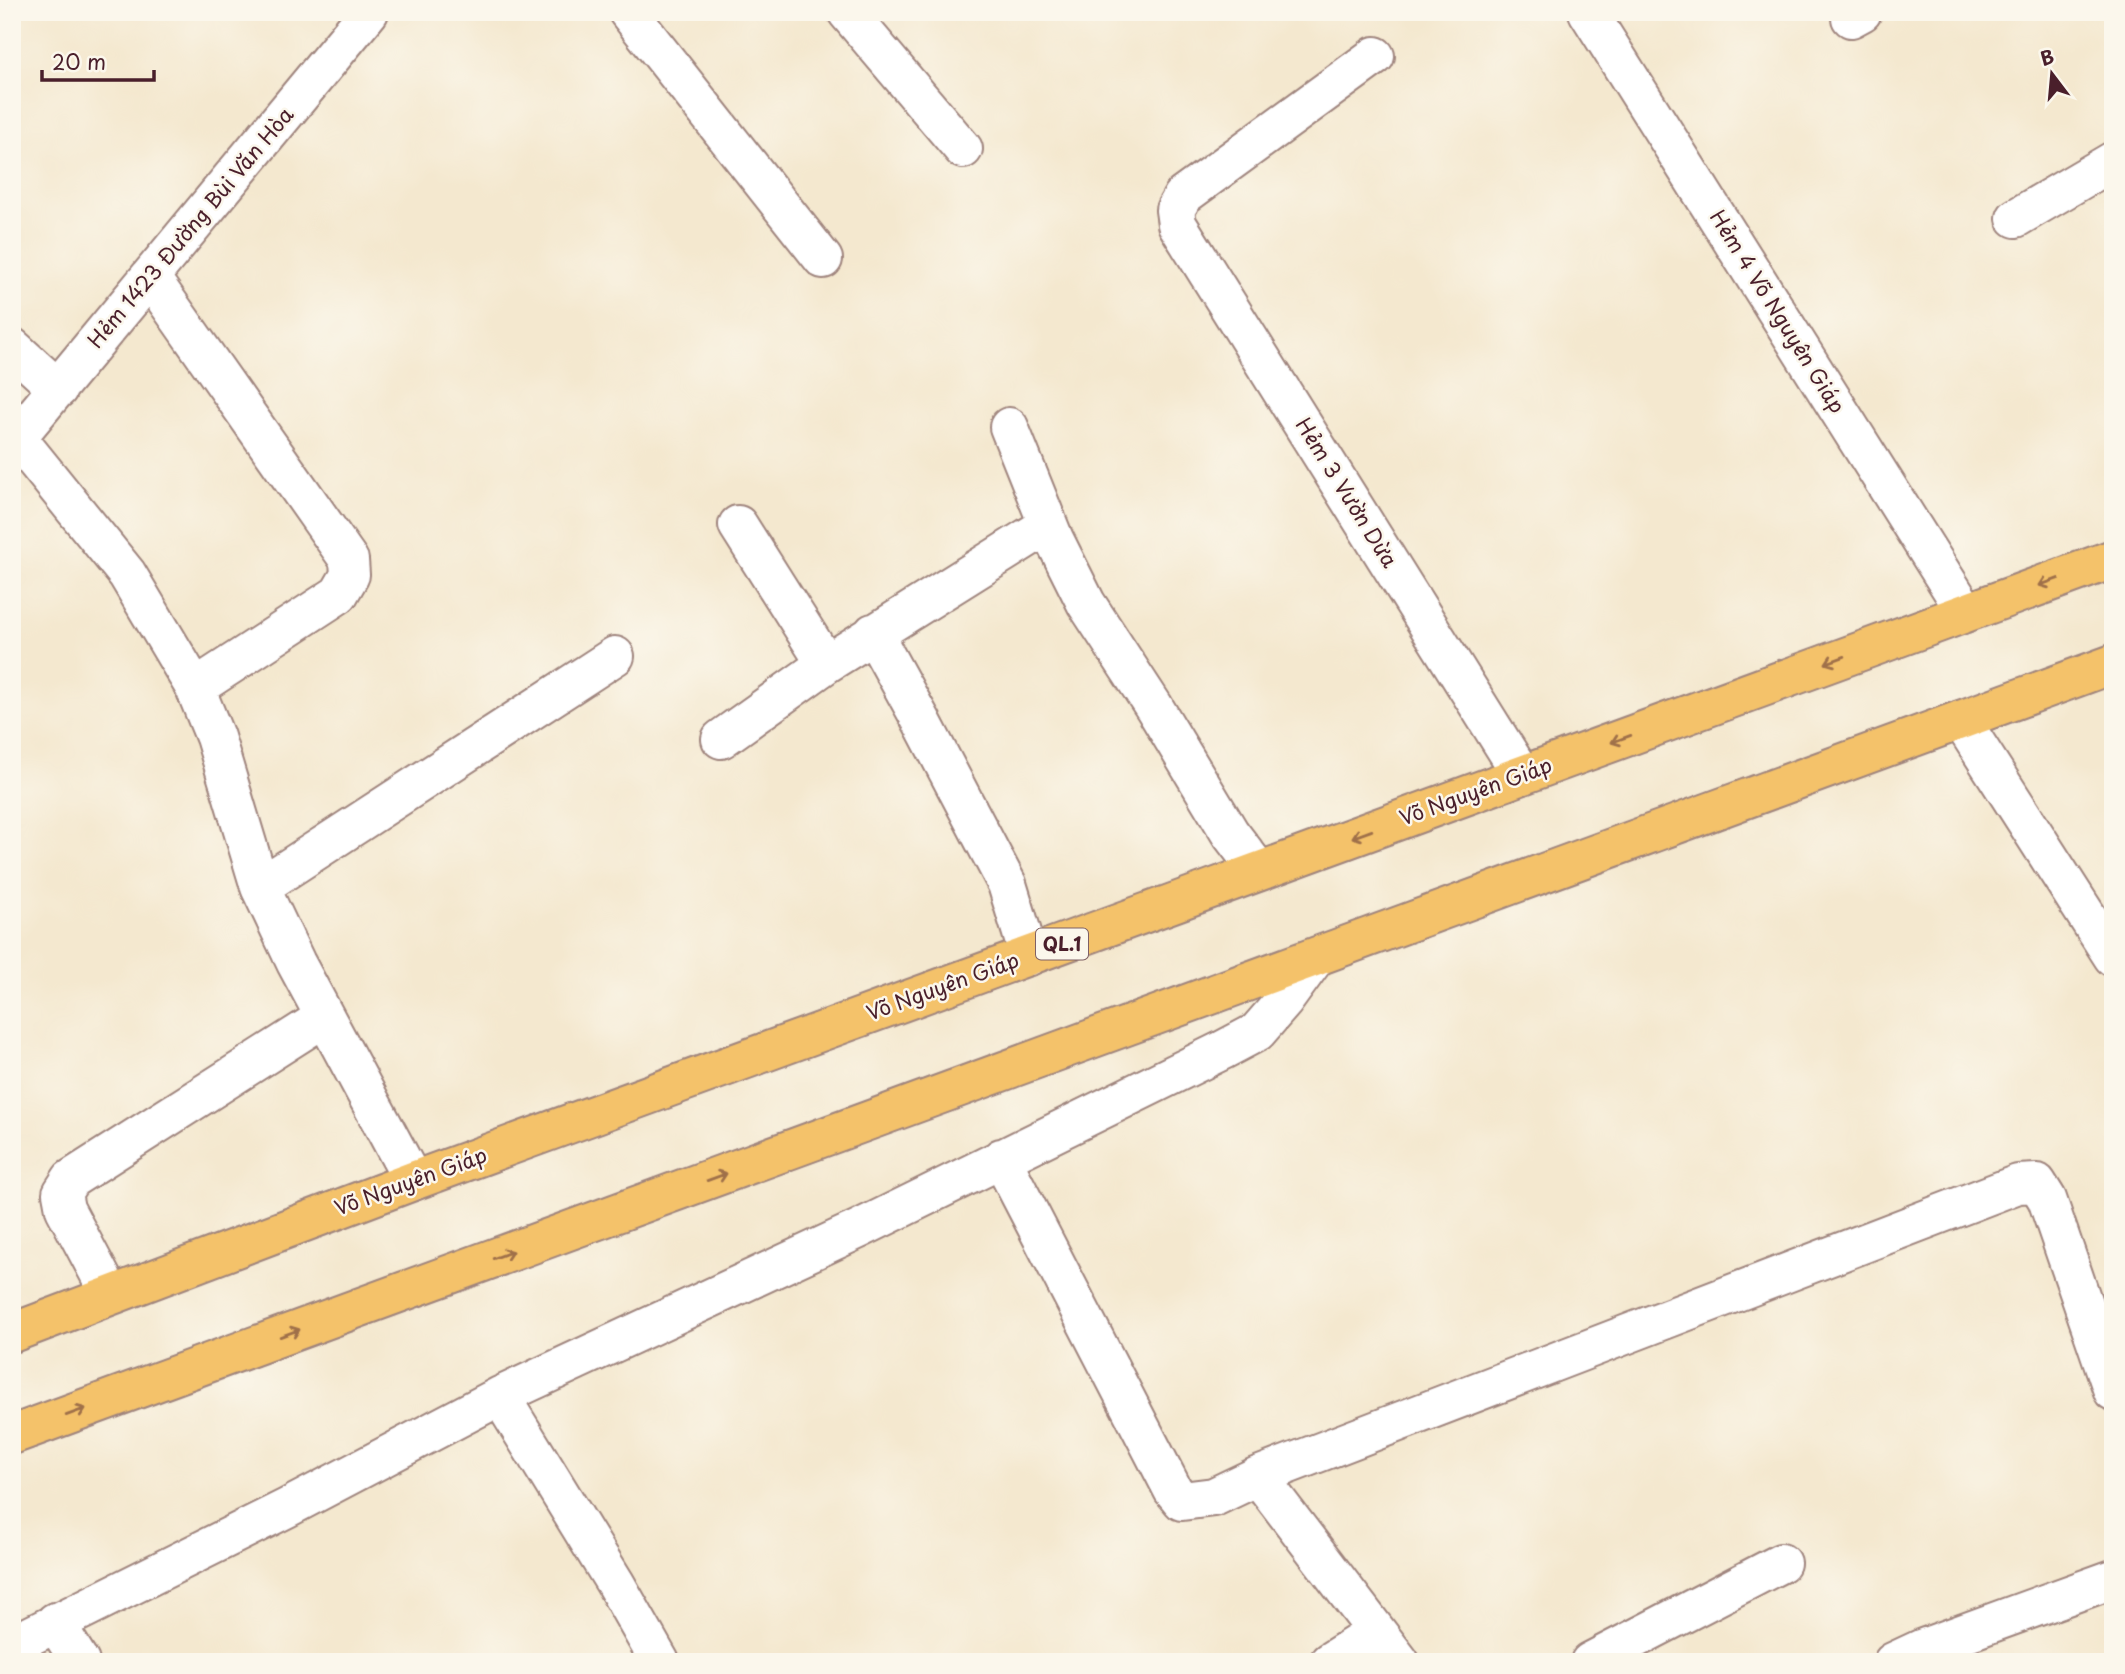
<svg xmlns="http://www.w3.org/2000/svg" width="2125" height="1674" font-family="'Playpen Sans',sans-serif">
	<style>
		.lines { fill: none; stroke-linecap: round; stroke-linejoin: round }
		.minor-casing { stroke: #9f847d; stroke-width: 42 }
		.highway-casing { stroke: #9f847d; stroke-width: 42 }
		.minor { stroke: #fff; stroke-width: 38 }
		.highway { stroke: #f4c26a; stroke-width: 38 }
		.oneway { stroke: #9f704a }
		.labels { text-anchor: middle; stroke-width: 5; stroke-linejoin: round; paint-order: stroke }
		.shield { fill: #fbf7ec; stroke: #7f6065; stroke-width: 2 }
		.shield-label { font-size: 19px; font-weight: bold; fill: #4a1f2b }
		.street-label { font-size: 21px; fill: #4a1f2b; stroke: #fbf7ec }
	</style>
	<rect width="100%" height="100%" fill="#fbf7ec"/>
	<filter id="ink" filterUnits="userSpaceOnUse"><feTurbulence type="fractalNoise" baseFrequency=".0143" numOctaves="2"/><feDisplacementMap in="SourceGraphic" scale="14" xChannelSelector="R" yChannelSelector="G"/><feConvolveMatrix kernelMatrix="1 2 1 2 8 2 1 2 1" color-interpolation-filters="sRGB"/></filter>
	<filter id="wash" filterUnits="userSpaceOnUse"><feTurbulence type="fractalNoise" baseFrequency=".00686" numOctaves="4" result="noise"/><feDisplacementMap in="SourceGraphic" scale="28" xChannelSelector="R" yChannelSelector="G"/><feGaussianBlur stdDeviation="1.57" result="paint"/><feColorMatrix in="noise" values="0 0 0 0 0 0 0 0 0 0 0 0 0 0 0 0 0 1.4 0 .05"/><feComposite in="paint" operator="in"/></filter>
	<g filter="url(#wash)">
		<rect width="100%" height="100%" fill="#f4e8cf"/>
	</g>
	<g filter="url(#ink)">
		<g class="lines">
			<defs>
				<path id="minor" d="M628 12 823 259
					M847 12 963 149
					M1588 12 1966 612
					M1851 18 1862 12
					M1375 56 1183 196 1175 210 1177 224 1522 775
					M2016 218 2113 161
					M150 277 349 560 350 575 339 594 195 688
					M12 347 58 389
					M1009 427 1054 539 1086 603 1154 707 1230 833 1259 871
					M17 438 127 574 195 688 215 737 260 887 296 963 413 1181
					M12 443 369 12
					M738 525 826 664
					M873 633 922 722 1007 884 1029 956
					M1961 720 2113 957
					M721 739 826 664 1048 525
					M260 887 615 656
					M1001 1158 1173 1490 1182 1501 1214 1497 1258 1476 2018 1184 2037 1183 2047 1199 2113 1391
					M110 1294 65 1209 62 1193 71 1179 325 1017
					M500 1396 615 1583 660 1662
					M1258 1476 1400 1662
					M55 1622 80 1662
					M12 1645 287 1508 500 1396 859 1229 1223 1050 1257 1032 1284 1001 1316 957
					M1329 1662 1376 1632
					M1590 1662 1781 1563
					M1893 1662 1923 1648 2113 1579"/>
				<path id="highway" d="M12 1333 413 1181 2113 559
					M12 1435 2113 664"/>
			</defs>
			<use href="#minor" class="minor-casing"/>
			<use href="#highway" class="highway-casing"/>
			<use href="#minor" class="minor"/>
			<use href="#highway" class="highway"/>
		</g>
		<defs><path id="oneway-shaft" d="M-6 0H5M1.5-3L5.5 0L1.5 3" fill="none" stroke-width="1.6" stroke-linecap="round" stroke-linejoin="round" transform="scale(1.75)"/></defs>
		<g class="oneway">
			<use href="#oneway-shaft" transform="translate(2049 582) rotate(160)"/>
			<use href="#oneway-shaft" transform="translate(1835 660) rotate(160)"/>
			<use href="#oneway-shaft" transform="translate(1621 739) rotate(160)"/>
			<use href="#oneway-shaft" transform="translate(1362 834) rotate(160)"/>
			<use href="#oneway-shaft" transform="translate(717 1177) rotate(-20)"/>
			<use href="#oneway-shaft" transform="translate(503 1255) rotate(-20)"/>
			<use href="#oneway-shaft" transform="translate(290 1333) rotate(-20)"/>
			<use href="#oneway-shaft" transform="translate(76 1412) rotate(-20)"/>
		</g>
	</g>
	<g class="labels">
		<rect class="shield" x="1036" y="928.5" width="52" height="31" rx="5"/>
		<g class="shield-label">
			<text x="1062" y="951">QL.1</text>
		</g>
		<g class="street-label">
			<text transform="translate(191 228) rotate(-50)" y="7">Hẻm 1423 Đường Bùi Văn Hòa</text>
			<text transform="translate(1777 312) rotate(58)" y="7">Hẻm 4 Võ Nguyên Giáp</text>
			<text transform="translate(1346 493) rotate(58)" y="7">Hẻm 3 Vườn Dừa</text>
			<text transform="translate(1476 792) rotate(-20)" y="7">Võ Nguyên Giáp</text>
			<text transform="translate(943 987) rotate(-20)" y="7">Võ Nguyên Giáp</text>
			<text transform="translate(411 1182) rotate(-20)" y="7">Võ Nguyên Giáp</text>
		</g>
	</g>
	<rect width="2125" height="1674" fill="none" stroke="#fbf7ec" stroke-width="42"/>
	<g transform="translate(2052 74) rotate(344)" stroke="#fbf7ec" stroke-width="5" paint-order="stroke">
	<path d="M0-5L12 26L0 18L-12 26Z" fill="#4a1f2b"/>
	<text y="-10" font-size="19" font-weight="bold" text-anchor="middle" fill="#4a1f2b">B</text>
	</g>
	<path d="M42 70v10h112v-10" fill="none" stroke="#4a1f2b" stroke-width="3.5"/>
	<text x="52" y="70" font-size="21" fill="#4a1f2b" stroke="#fbf7ec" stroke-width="5" paint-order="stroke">20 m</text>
</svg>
